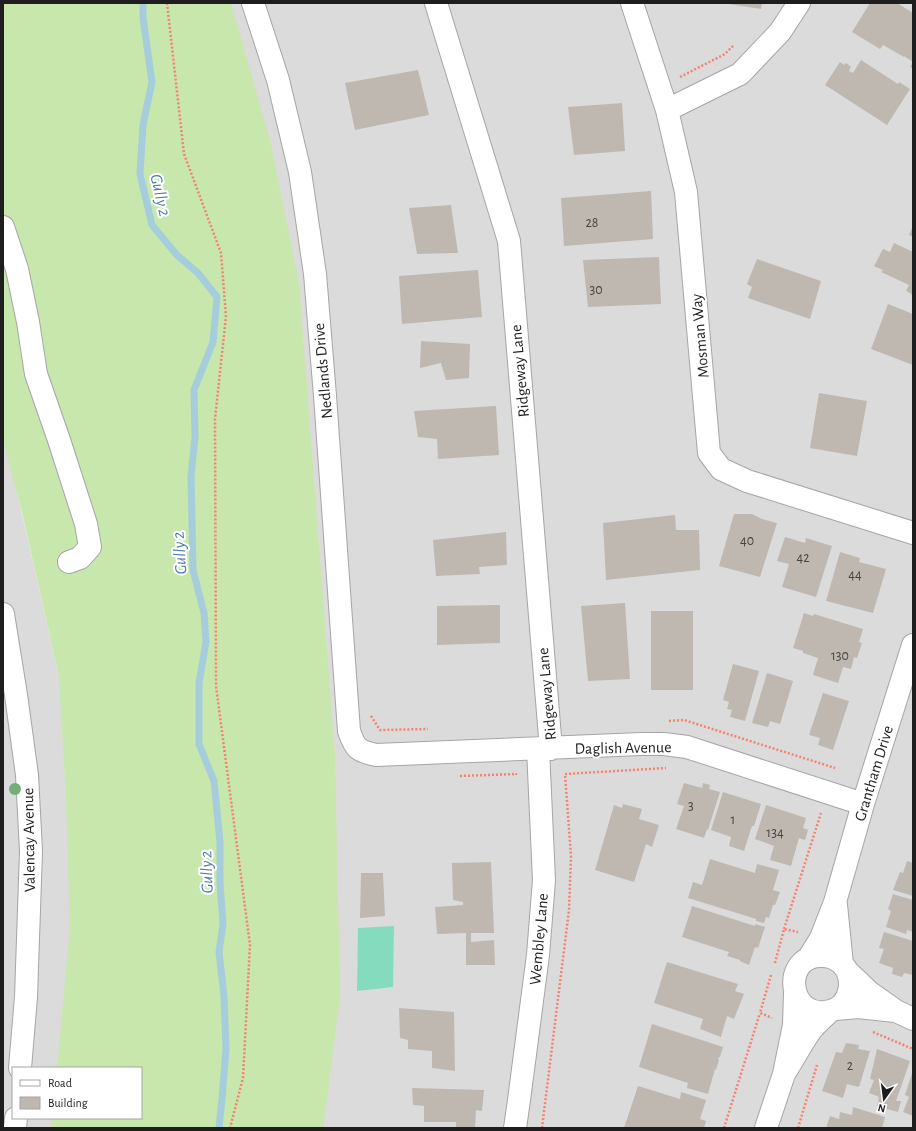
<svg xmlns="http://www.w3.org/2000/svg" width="916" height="1131" font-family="'Alegreya Sans',sans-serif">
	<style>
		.residential { fill: #dcdbdb }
		.grass { fill: #c7e7ac }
		.pitch { fill: #85dbbd }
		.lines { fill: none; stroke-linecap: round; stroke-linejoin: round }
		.stream { stroke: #a6cddb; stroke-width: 7 }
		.building { fill: #bfb8b1 }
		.minor-casing { stroke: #a5a5a5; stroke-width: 24 }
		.path { stroke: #f5816f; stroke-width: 2.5; stroke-dasharray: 2 2; stroke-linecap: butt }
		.minor { stroke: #fff; stroke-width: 22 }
		.tree { fill: #74ad76 }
		.labels { text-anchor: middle; stroke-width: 4; stroke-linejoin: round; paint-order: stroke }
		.number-label { font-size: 14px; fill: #464443 }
		.street-label { font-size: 16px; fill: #1e1e1e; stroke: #fff }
		.water-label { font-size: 17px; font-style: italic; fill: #4d79ab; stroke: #fff }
	</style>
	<rect width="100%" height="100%" fill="#efece4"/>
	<path class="residential" d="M215 3H913V1128H312Z
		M3 420 6 444 71 730V1068H13V1118H67L66 1128H3Z"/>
	<path class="grass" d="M3 3H231L270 140 299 283 335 756 340 997 323 1128H51L52 1118H141V1068H57L70 927 66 797 59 677 22 512 7 456 3 437Z"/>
	<path class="pitch" d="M394 926 393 987 357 991 358 928Z"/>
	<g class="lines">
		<path class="stream" d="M143 3V18L152 82 143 125 140 174 152 225 177 255 198 273 217 297 213 342 194 390 195 437 191 477 193 570 204 613 206 642 199 683V744L214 781 220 842V883L223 924 219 952 224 996 226 1049 222 1099 219 1128"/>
	</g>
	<path class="building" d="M729 3H762L761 9 729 4Z
		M870 3H897L913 13V69L910 67 913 62 904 56V57L883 45 880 49 852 32Z
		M861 60 898 84 899 82 910 89 887 125 825 85 840 62 844 65 846 63 851 67 849 71 853 73Z
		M418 70 429 115 355 130 345 83Z
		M622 103 625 151 574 155 568 107Z
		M651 191 653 239 564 246 561 198Z
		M451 205 458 253 417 254 409 208Z
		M913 226V237L909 235Z
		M894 243 913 252V295L906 291 909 285 881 272 883 270 874 266 883 249 890 252Z
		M659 257 661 304 588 307 583 260Z
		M757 259 821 281 810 319 748 298 752 287 747 284Z
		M478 270 482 317 402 324 399 276Z
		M888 304 913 314V365L871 349Z
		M421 341 470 344 469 378 446 380 441 363 420 368Z
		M819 393 867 401 857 456 810 448Z
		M496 406 499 455 438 459 437 439 418 437 414 411Z
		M734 514H752L762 519 777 523 760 577 719 566Z
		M675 515 676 530H699L700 570 606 580 603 523Z
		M506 532 507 565 479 567 480 574 436 576 433 540Z
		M785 537 805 543 806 538 832 546 816 597 782 587 789 564 777 561Z
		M840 552 860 558 859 562 886 569 873 613 826 601Z
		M625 603 630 679 588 681 581 606Z
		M500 605V643L437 645V606Z
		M651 611H693V690H651Z
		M804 613 813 616 814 614 863 629 859 642 862 643 857 658 854 657 851 669 843 667 838 683 813 675 818 658 803 653V651L793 648Z
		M733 664 759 671 745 721 730 717 732 710 727 709 729 702 723 700Z
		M767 673 793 681 780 724 770 721 768 727 752 723Z
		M823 693 849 701 833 750 818 745 820 738 809 735Z
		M684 783 702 788 703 783 710 785 709 789 720 792 708 830 707 829 704 838 676 829 684 806 677 804Z
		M723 792 761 804 754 826H752L744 851 729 846 731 837 711 830Z
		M623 804 642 809 639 819 659 825 652 847 646 844 634 882 595 870 614 805 622 808Z
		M766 805 806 818 803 828 808 830 805 840 799 838 791 866 770 860 774 846 755 839Z
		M710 859 755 873 757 864 779 870 773 890 780 892 775 905H773L769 918 766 917 764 923 756 921V919L688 898 693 882 702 885Z
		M907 861 913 863V896L893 890 900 872 903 873Z
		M491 862 494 933H471V942L494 940 495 965H466V933L437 934 435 907 463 905V902L453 900 452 863Z
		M361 873H383L385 916 360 918Z
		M893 894 913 900V932L907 930 906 934 886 927 891 911 888 909Z
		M692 906 755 926V924L765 927 758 948 755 947 749 965 740 961V960L727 956 729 952 682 937Z
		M884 932 913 941V975L904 973 902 977 892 974 893 968 879 963 884 949 879 948Z
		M667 962 738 984 735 991 744 994 734 1019 727 1016 721 1037 700 1029 703 1019 654 1003Z
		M399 1008 454 1012 455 1071 432 1068V1051L408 1049V1040L400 1038Z
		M652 1024 723 1047 720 1057H719L718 1059 719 1060 716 1070 715 1069 708 1094 687 1088 688 1083 639 1067Z
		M846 1043 859 1045 858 1049 870 1051 859 1087 847 1084 843 1098 822 1091 836 1052 842 1053Z
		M877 1049 910 1061 896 1101H901L898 1112 877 1106 879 1097 869 1093 874 1080 870 1079Z
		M913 1070V1116L903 1112 909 1097 905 1095Z
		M638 1086 680 1099 681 1092 706 1100 700 1119 706 1121 704 1128H624Z
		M412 1088 484 1090 482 1111 476 1110 475 1128H456V1122H424V1106L413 1105Z
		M853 1107 885 1117 882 1128H826L830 1116 839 1119 840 1112 852 1115Z"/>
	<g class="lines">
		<defs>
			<path id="minor" d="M253 3 278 80 300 172 315 274 325 396 349 731C355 748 357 751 376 755L641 744H664L687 747 863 804
				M436 3 509 241 551 749
				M632 3 667 110 686 192 709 453 721 469 747 481 913 533
				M667 110 740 74 780 32 799 3
				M3 227 17 269 28 322 36 374 59 440 86 524 90 547 80 558 69 562
				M3 614 16 695 27 775 31 851 26 997 20 1068
				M836 905 842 964
				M808 959 821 938 835 902 863 804 913 645
				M847 971 869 992 896 1011 913 1019
				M836 1009 858 1007 895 1011
				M784 1074C793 1060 801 1044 811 1030 816 1024 823 1018 828 1013 831 1010 835 1010 839 1007 852 997 854 976 842 964 837 959 829 956 822 956 780 955 788 1022 830 1011
				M15 1128 16 1118
				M515 1128 519 1100 538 955 544 880 538 749
				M766 1128 784 1074 794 1025 795 993"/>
		</defs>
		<use href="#minor" class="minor-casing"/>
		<path class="path" d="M167 3 184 154 221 253 226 316 215 419 216 686 250 945 243 1078 230 1128
			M680 77 725 54 733 46
			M371 716 380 730 428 729
			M669 721 684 720 835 768
			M460 776 516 774V775
			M784 929 821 813
			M775 963 784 929 798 932
			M771 975 760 1013 772 1018
			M873 1032 913 1049
			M542 1128 569 910 571 856 565 774 666 768
			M724 1128 760 1013
			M798 1128 817 1065"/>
		<use href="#minor" class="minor"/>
	</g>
	<circle class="tree" cx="15" cy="789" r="6"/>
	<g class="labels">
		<g class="number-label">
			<text x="592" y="227">28</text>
			<text x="596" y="294">30</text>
			<text x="747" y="545">40</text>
			<text x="803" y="562">42</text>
			<text x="855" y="579">44</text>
			<text x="840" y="660">130</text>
			<text x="691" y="810">3</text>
			<text x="733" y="824">1</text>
			<text x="775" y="837">134</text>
			<text x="850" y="1070">2</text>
		</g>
		<g class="street-label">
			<text transform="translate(699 336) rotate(-95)" y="6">Mosman Way</text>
			<text transform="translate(322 371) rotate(-95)" y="6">Nedlands Drive</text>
			<text transform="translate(519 371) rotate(-95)" y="6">Ridgeway Lane</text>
			<text transform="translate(546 694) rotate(-95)" y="6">Ridgeway Lane</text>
			<text transform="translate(623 747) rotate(-1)" y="6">Daglish Avenue</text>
			<text transform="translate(873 773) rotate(-73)" y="6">Grantham Drive</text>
			<text transform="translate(28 840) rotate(-91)" y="6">Valencay Avenue</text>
			<text transform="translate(538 939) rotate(-85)" y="6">Wembley Lane</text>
		</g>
		<g class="water-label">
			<text transform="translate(161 195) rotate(77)" y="6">Gully 2</text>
			<text transform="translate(179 553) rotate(-94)" y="6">Gully 2</text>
			<text transform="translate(206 872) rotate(-92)" y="6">Gully 2</text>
		</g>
	</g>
	<rect width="916" height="1131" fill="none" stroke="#1e1e1e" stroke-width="8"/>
	<rect x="12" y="1067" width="130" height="52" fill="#ffffff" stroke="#a5a5a5"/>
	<rect x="20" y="1080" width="20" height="6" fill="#ffffff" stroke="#a5a5a5"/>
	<text x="48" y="1087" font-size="12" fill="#1e1e1e">Road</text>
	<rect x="20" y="1097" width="20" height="12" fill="#bfb8b1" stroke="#a5a5a5"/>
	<text x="48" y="1107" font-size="12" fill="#1e1e1e">Building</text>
	<g transform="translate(884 1099) rotate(194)" stroke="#ffffff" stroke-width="3" paint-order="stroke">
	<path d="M0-3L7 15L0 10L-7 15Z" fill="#1e1e1e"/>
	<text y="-6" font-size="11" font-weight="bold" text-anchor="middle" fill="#1e1e1e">N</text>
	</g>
</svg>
